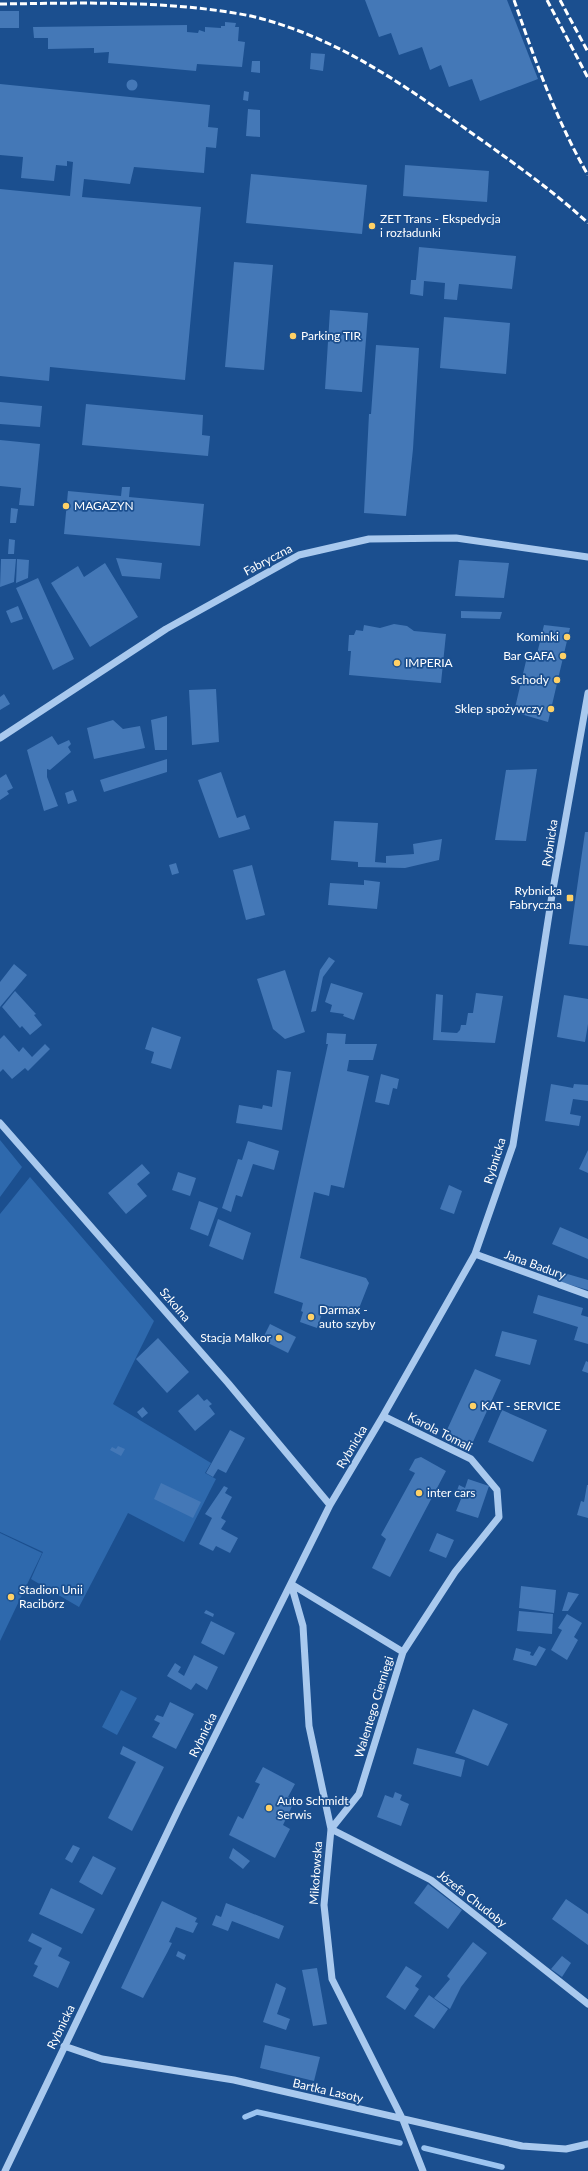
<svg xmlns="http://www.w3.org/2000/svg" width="588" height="2171" font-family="Lato,sans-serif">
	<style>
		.green { fill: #2e69ad }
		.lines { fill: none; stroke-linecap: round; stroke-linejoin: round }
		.stream { stroke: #9cc4f0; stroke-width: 5.5 }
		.building { fill: #4478b7 }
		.minor { stroke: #a9c9ee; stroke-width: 7 }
		.rail { stroke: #fff; stroke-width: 3; stroke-dasharray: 7 3; stroke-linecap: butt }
		.poi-dot { fill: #ffd166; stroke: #1b4f8f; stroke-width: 1.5 }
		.labels { text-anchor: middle; stroke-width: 3.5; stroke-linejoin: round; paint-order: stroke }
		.poi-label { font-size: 12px; fill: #fff; stroke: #1b4f8f; text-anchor: start }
		.street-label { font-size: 12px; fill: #fff; stroke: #1b4f8f }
	</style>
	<rect width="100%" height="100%" fill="#1b4f8f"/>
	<path class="green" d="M0 1140 22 1167 0 1197Z
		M30 1177 154 1321 113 1404 211 1463 205 1473 216 1479 184 1542 128 1513 79 1607 31 1579 43 1552 0 1532V1214Z
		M0 1533 42 1553 0 1641Z
		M121 1690 137 1698 117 1735 102 1727Z"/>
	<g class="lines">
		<path class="stream" d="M245 2117 257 2112 400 2143
			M424 2148 502 2167"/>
	</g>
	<path class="building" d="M365 0H507L538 79 480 101 472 79 449 87 441 65 430 70 422 47 399 55 391 33 379 37Z
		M0 11H19V28H0Z
		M225 22 236 23 235 27H239L238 41 245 42 242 67 197 64 196 71 108 63 109 52 94 53V48L48 49V38H34L33 27 187 25V32L198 33 199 30 205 32V27L221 28V26H225Z
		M311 53 325 54 323 71 310 69Z
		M252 61H260V73L251 72Z
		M126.5 85a5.5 5.5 0 1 1 11 0a5.5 5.5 0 1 1-11 0Z
		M0 84 210 105 208 127 218 128 216 148 206 147 204 173 134 167 130 184 84 179 82 197 201 207 185 380 50 367 49 381 0 376V189L70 196 73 162 67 161V166L56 165 54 181 21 178 23 157 0 155Z
		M244 91 249 92 248 101 243 100Z
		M248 109 260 110V137L246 136Z
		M405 165 489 171 487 202 403 196Z
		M251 174 367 185 362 234 246 223Z
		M419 247 516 256 512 289 459 284 457 300 444 299 445 283 424 281 423 296 410 294 411 280H416Z
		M234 262 273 265 264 370 225 367Z
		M330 310 368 313 362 392 325 389Z
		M444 317 510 323 506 374 440 368Z
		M376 345 419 348 413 449 406 516 364 513 369 414H371Z
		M0 402 42 406 40 427 0 424Z
		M86 404 203 415 202 435 210 436 208 456 82 445Z
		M0 440 40 444 34 506 19 505 21 488 0 486Z
		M122 487H130L129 497 204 504 200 546 64 534 68 491 121 496Z
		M11 508 18 509 16 523H10Z
		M9 539 15 540 14 554H8Z
		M116 558 162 563 160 579 122 576Z
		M1 559H16L14 582 0 587Z
		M17 559 29 560 28 578 16 583Z
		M459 560 509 563 504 598 455 596Z
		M105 563 138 617 90 647 51 583 78 566 84 577Z
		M38 578 74 659 53 670 16 588Z
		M18 606 23 619 11 623 6 611Z
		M461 611 502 612 500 619 461 618Z
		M394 624 407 626 414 631 446 634 441 683 349 675 351 651H348L349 635H354L356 630 363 631 364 625 380 628Z
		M544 625 570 628 548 722 514 712 526 661 535 662Z
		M216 689 219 742 192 745 189 690Z
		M4 694 10 704 0 710V697Z
		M167 716V750H155L151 720Z
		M113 720 123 729 140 726 145 748 94 759 87 728Z
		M52 736 58 745 69 740 71 744 68 747 71 752 50 770 47 769V777L58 806 44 811 27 750Z
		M167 759V772L104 792 100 780Z
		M537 769 526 841 495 840 506 770Z
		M221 772 237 818 245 815 250 829 219 838 198 780Z
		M6 774 13 788 7 791 9 794 0 800V778Z
		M73 790 77 801 68 804 65 793Z
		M334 821 378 823 375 862 386 863V856L414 854 413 844 442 839 439 860 405 868 358 867V862L331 860Z
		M585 832H588V946L569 944Z
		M176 863 179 873 172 875 169 865Z
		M252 865 265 915 246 920 233 870Z
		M364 880 380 882 377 909 328 905 330 883 364 885Z
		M329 957 335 961 323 977 316 1011 311 1012 320 970Z
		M14 964 27 975 0 1007V982Z
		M285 970 305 1032 285 1039 273 1029 257 979Z
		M331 983 363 993 354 1020 343 1016 344 1014 330 1012 332 1005 325 1002Z
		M15 991 36 1014 34 1015 42 1025 30 1035 22 1026 20 1028 2 1007Z
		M476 993 503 996 495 1043 433 1040 436 994 443 995 441 1032 457 1033 460 1030 461 1025H466L468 1013H473Z
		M564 995 588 999V1024L585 1042 557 1037Z
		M152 1027 181 1037 171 1069 151 1063 154 1052 145 1049Z
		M327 1033 346 1034 345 1044H377L373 1060H349L347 1071 369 1076 344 1188 331 1185 329 1196 314 1192 300 1258 366 1278 369 1283 356 1316 325 1305 317 1328 300 1322 303 1312 301 1311 303 1303 274 1293 328 1044H326Z
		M4 1035 19 1052 23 1047 32 1057 45 1044 50 1049 28 1071 25 1068 12 1079 3 1069 0 1072V1039Z
		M277 1070 291 1072 282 1130 236 1123 239 1105 262 1109 263 1105 272 1107Z
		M381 1074 399 1079 397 1089 393 1088 389 1105 375 1102Z
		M551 1084 573 1088 574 1084 588 1085V1101L573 1099 570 1114 581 1116 579 1126 545 1121Z
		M248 1141 279 1151 274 1170 253 1164 242 1197 236 1195 231 1212 222 1208 238 1159 242 1160Z
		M588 1150V1173L579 1169Z
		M142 1164 150 1173 137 1184 147 1196 126 1214 108 1193Z
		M178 1172 196 1178 190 1196 172 1190Z
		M449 1185 462 1191 454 1214 440 1209Z
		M199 1201 218 1208 208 1236 190 1229Z
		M218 1219 251 1233 243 1260 209 1246Z
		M560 1227 588 1239V1259L552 1244Z
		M564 1273 588 1280V1290L561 1282Z
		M538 1295 583 1308 581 1315 588 1317V1344L574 1340 578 1327 533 1313Z
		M270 1324 296 1337 288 1353 262 1340Z
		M502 1331 537 1340 530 1365 495 1356Z
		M158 1338 189 1372 167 1393 136 1359Z
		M586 1361 588 1362V1373L582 1371Z
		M475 1369 501 1380 472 1444 446 1432Z
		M198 1394 204 1401 207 1399 212 1404 209 1406 215 1414 195 1431 178 1411Z
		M143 1407 148 1413 142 1418 137 1412Z
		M502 1410 547 1430 533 1462 488 1442Z
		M230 1430 245 1438 226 1473 218 1469 213 1477 206 1473Z
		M118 1446 125 1449 121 1456 110 1450 112 1447 116 1449Z
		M421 1457 446 1471 390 1577 372 1568 386 1539 381 1535 415 1473 409 1470 415 1459Z
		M468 1479 489 1486 478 1518 456 1511 461 1499 455 1496 459 1485 465 1488Z
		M161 1483 201 1502 193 1518 154 1499Z
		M587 1485H588V1518L577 1515 581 1501 584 1502Z
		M224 1486 228 1488 225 1493 232 1497 221 1518 226 1521 221 1529 238 1538 230 1553 216 1546 213 1551 199 1544 212 1518 205 1514Z
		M437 1533 454 1540 446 1558 429 1551Z
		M521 1586 556 1590 554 1613 519 1608Z
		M568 1592 579 1594 568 1611H562Z
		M206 1610 214 1614 213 1617 204 1613Z
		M519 1611 553 1614 552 1634 517 1631Z
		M567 1614 582 1623 574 1637 578 1640 567 1660 551 1650 562 1630 558 1628Z
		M211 1621 235 1633 224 1655 201 1643Z
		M539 1646 546 1649 536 1666 513 1660 516 1648 531 1652 530 1655 533 1656Z
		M194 1655 218 1667 207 1690 196 1683 191 1690 167 1676 175 1663 181 1667 178 1672 184 1676Z
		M170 1702 194 1714 176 1749 152 1737 160 1723 154 1720 157 1715 163 1717Z
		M473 1709 508 1724 488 1766 455 1753Z
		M123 1746 164 1767 132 1831 108 1818 136 1762 120 1754Z
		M417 1748 465 1760 461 1777 413 1764Z
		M263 1767 295 1784 288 1797 295 1800 283 1825 290 1829 275 1858 229 1835 238 1816 243 1819 260 1784 255 1782Z
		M395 1792 402 1795 400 1800 409 1804 401 1826 377 1817 385 1795 393 1798Z
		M73 1845 80 1848 72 1863 65 1859Z
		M233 1848 250 1861 243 1869 229 1858Z
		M93 1856 116 1868 102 1895 79 1882Z
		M428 1884 462 1910 448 1929 414 1903Z
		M51 1888 95 1909 82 1934 39 1914Z
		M566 1899 588 1914V1945L552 1919Z
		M162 1901 197 1918 195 1922 198 1923 193 1933 176 1927 169 1942 172 1943 167 1953 143 1998 121 1988Z
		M226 1903 284 1926 279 1939 232 1921 228 1931 212 1925 216 1915 221 1917Z
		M32 1933 62 1948 58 1956 70 1962 58 1988 33 1976 38 1966 34 1964 42 1948 28 1941Z
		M473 1942 487 1953 461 1987 450 2009 434 1998 450 1979 447 1976Z
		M178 1951 186 1955 184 1960 176 1956Z
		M562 1956 571 1963 562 1977 551 1969Z
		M406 1966 422 1976 415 1986 419 1989 405 2010 386 1997Z
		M317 1968 327 2024 313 2026 302 1970Z
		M276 1983 286 1988 277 2014 290 2019 286 2030 263 2022Z
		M429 1995 448 2009 434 2029 414 2016Z
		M265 2045 320 2057 314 2081 260 2068Z"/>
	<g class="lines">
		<path class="minor" d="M0 738 166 629 299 555 369 539 456 538 588 557
			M0 1123 228 1383 330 1505
			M475 1254 588 1295
			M383 1416 471 1459 497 1490 499 1517 455 1572 403 1652 359 1794 331 1829 431 1880 588 2004
			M291 1584 303 1626 309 1726 331 1829 324 1905 332 1979 403 2120 423 2171
			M291 1584 403 1652
			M64 2046 102 2059 234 2080 522 2146 566 2149 588 2144
			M5 2171 179 1808 330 1505 383 1416 475 1254 513 1145 552 895 588 693"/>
		<path class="rail" d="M514 0C535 60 556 120 588 175
			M547 0 588 78
			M560 0 588 52
			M0 4C84 3 169 0 251 16 334 36 398 81 466 129 508 159 550 188 588 223"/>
	</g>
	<g class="poi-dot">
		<circle cx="372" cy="226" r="4"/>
		<circle cx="293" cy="336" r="4"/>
		<circle cx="66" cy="506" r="4"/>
		<circle cx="567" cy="637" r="4"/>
		<circle cx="563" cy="656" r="4"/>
		<circle cx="397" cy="663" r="4"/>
		<circle cx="557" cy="680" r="4"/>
		<circle cx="551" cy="709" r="4"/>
		<rect x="566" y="894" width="8" height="8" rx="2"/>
		<circle cx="311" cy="1317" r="4"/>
		<circle cx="279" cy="1338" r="4"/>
		<circle cx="473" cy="1406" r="4"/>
		<circle cx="419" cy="1493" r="4"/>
		<circle cx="11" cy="1597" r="4"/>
		<circle cx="269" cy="1808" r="4"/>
	</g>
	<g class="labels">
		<g class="poi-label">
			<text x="380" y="223">ZET Trans - Ekspedycja<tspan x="380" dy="14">i rozładunki</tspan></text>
			<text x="301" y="340">Parking TIR</text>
			<text x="74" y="510">MAGAZYN</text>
			<text x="559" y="641" text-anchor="end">Kominki</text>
			<text x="555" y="660" text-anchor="end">Bar GAFA</text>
			<text x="405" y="667">IMPERIA</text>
			<text x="549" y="684" text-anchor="end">Schody</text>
			<text x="543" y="713" text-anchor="end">Sklep spożywczy</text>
			<text x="562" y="895" text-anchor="end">Rybnicka<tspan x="562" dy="14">Fabryczna</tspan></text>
			<text x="319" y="1314">Darmax -<tspan x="319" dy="14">auto szyby</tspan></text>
			<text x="271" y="1342" text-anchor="end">Stacja Malkor</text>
			<text x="481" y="1410">KAT - SERVICE</text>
			<text x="427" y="1497">inter cars</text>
			<text x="19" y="1594">Stadion Unii<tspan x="19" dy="14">Racibórz</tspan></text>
			<text x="277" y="1805">Auto Schmidt<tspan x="277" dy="14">Serwis</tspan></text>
		</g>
		<g class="street-label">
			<text transform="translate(268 560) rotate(-28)" y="4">Fabryczna</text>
			<text transform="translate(550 843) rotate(-81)" y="4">Rybnicka</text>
			<text transform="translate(495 1161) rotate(-73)" y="4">Rybnicka</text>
			<text transform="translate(535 1265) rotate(20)" y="4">Jana Badury</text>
			<text transform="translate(175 1305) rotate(49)" y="4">Szkolna</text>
			<text transform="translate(440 1432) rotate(27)" y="4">Karola Tomali</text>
			<text transform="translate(352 1447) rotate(-59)" y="4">Rybnicka</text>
			<text transform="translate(374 1707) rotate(-73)" y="4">Walentego Ciemięgi</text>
			<text transform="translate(203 1735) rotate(-64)" y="4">Rybnicka</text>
			<text transform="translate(316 1873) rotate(-86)" y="4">Mikołowska</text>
			<text transform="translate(472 1899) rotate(38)" y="4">Józefa Chudoby</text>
			<text transform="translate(61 2027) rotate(-64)" y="4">Rybnicka</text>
			<text transform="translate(328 2091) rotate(13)" y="4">Bartka Lasoty</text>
		</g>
	</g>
</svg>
